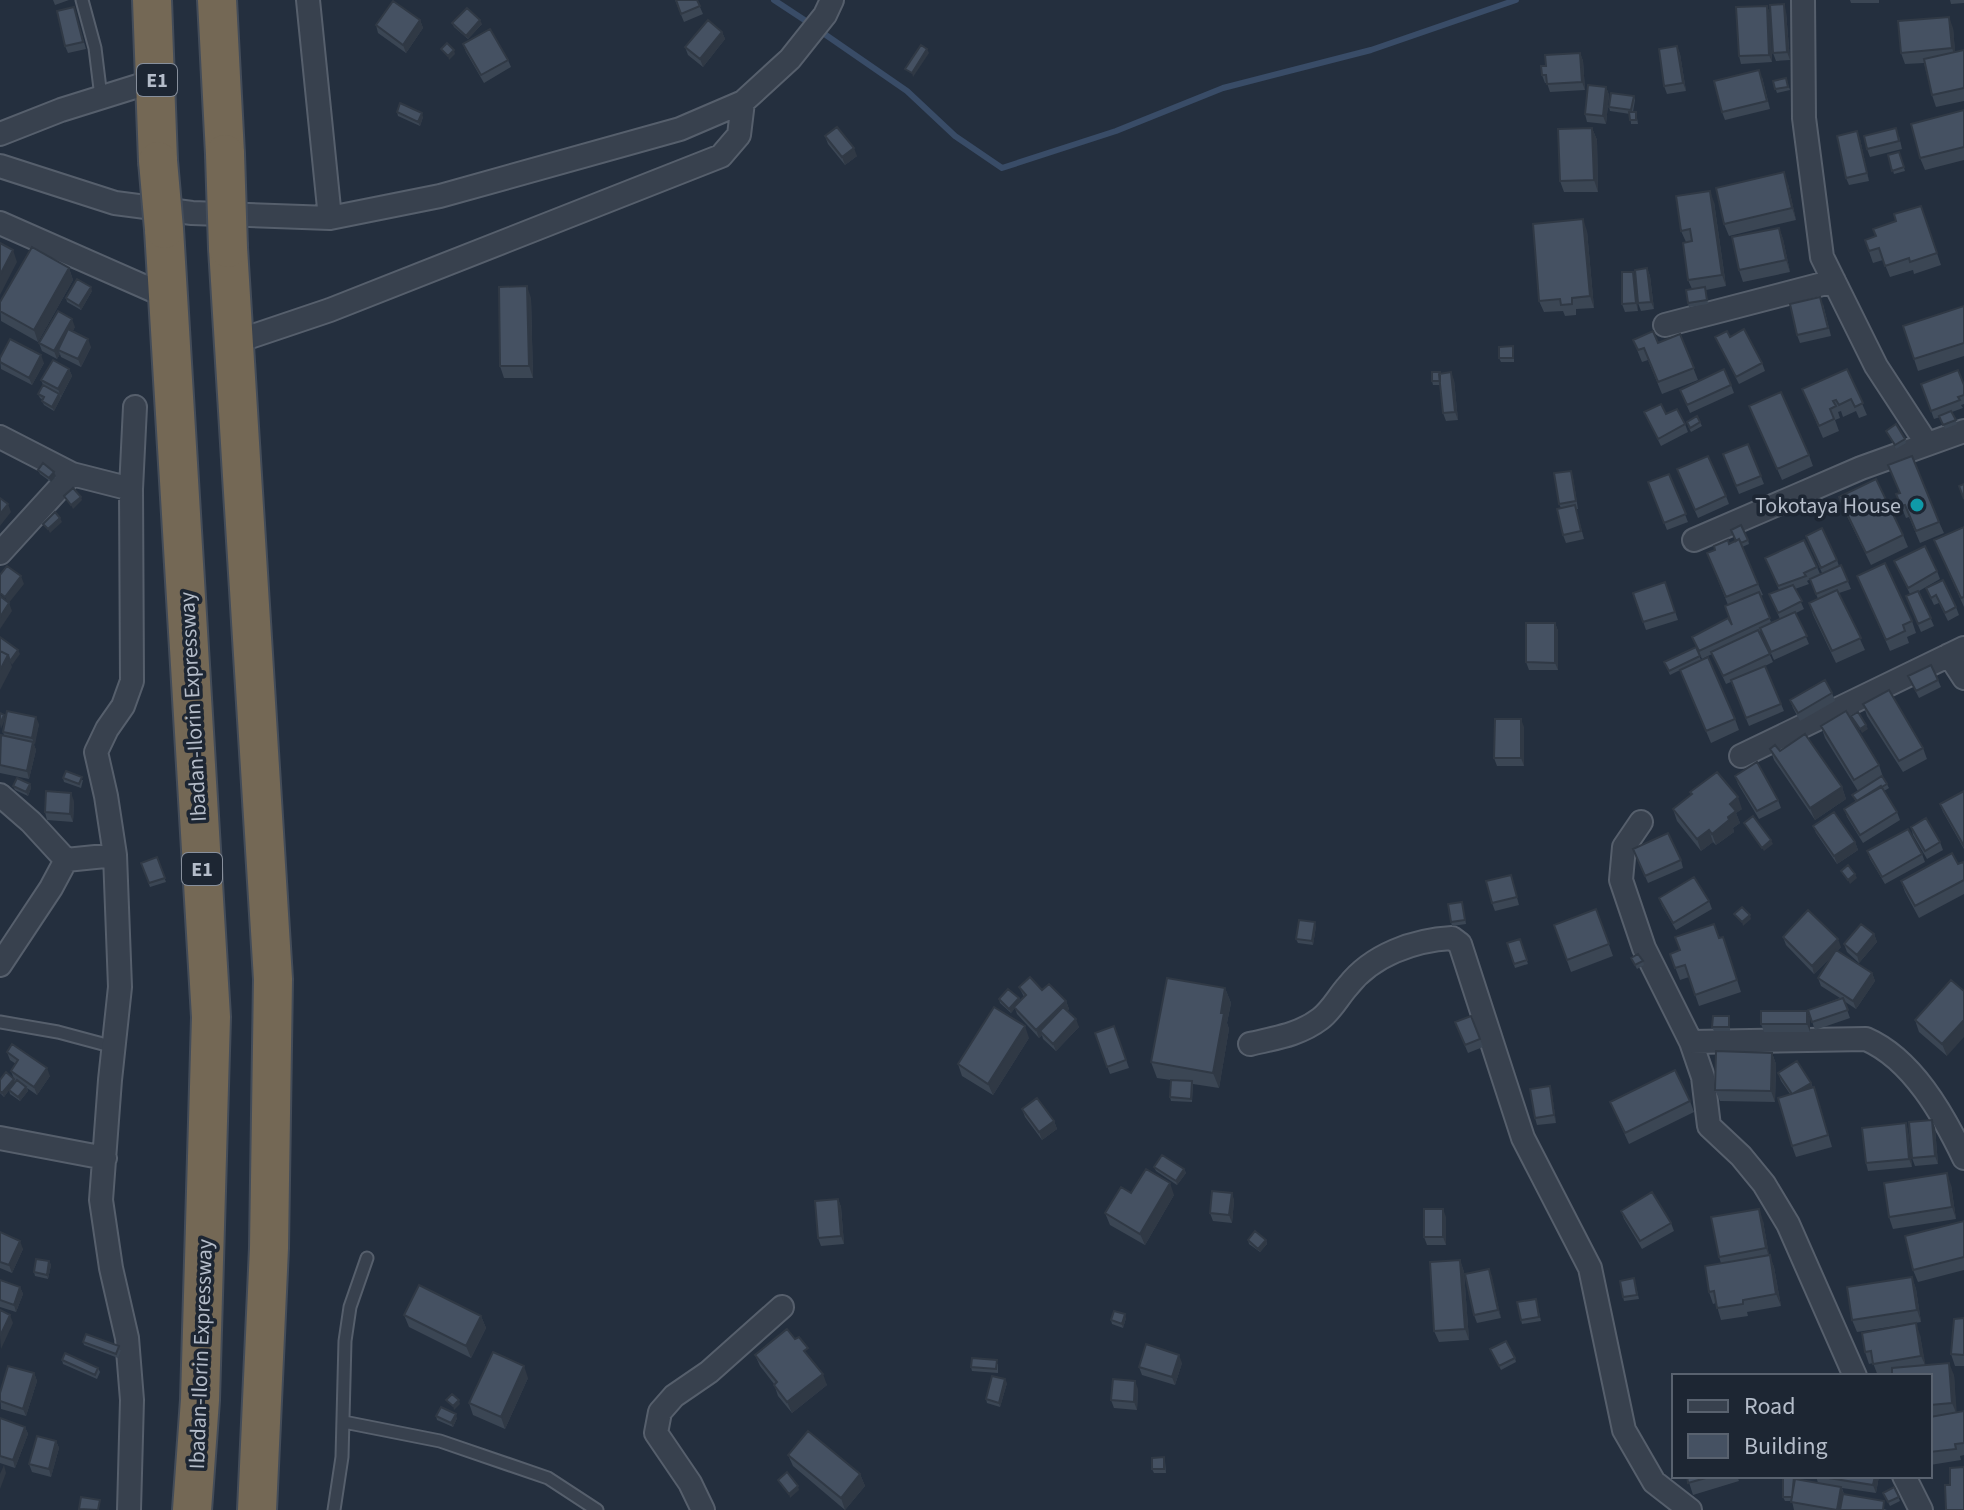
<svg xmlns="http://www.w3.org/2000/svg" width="1964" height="1510" font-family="'Source Sans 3',sans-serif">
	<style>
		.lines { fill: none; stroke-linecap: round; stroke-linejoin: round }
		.stream { stroke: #394c67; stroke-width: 6 }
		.lane-casing { stroke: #565f6c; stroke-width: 15 }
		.street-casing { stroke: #565f6c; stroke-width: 26 }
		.highway-casing { stroke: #434c59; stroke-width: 42 }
		.lane { stroke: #38414e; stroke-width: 11 }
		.street { stroke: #38414e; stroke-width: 22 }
		.highway { stroke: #746855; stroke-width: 38 }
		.highway-bridge-casing { stroke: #434c59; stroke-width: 42; stroke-linecap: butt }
		.highway-bridge { stroke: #746855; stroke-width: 38 }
		.wall { fill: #3b4654 }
		.shaded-wall { fill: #303945 }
		.building { fill: #455162; stroke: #303945; stroke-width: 2 }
		.culture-dot { fill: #0f9aa8; stroke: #1d2633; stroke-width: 3 }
		.labels { text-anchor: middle; stroke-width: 7; stroke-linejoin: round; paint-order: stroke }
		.shield { fill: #1d2633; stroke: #878f9c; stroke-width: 2 }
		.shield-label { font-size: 20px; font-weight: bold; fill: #b4bcc9 }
		.poi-label { font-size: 22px; fill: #b4bcc9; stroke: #1d2633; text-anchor: end }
		.street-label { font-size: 22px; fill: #b4bcc9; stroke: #1d2633 }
	</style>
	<rect width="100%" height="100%" fill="#242f3e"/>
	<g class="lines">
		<path class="stream" d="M774 0 809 23
			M823 33 907 91 955 136 1002 168 1116 131 1223 88 1371 50 1516 0"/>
		<defs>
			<path id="lane" d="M82 0 95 48 101 97
				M0 1022 58 1032 114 1047
				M344 1422 440 1441 548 1478 597 1510
				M334 1510 342 1457 345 1341 350 1307 367 1258"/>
			<path id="street" d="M308 0 330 218
				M1803 0 1804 118 1822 257 1876 366 1927 444
				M0 134 61 110 157 80
				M0 166 115 203 192 213 330 218 440 196 680 129 743 102 790 59 825 15 832 0
				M0 223 168 297
				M1665 325 1834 281
				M235 342 330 310 721 156 739 135 743 102
				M0 437 72 474 131 489
				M1694 540 1861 468 1964 431
				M0 553 72 474
				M1949 655 1964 678
				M1741 756 1964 648
				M0 795 31 822 66 860
				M1641 822 1624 847 1621 880 1644 948 1691 1042 1703 1077 1709 1126 1741 1156 1764 1184 1788 1224 1855 1376
				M0 965 51 888 66 860 115 855
				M1691 1042 1866 1039C1912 1059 1943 1114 1964 1158
				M1250 1044C1275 1038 1299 1035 1320 1019 1332 1010 1338 997 1348 986 1372 955 1414 940 1452 938L1460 944 1523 1138 1590 1268 1624 1430 1654 1482 1690 1510
				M0 1138 105 1158
				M1904 1476 1921 1510
				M129 1510 132 1400 127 1338 111 1268 101 1200 110 1080 120 987 115 855 106 796 96 752 107 729 123 706 132 681 131 489 135 407
				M703 1510 690 1483 656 1433 660 1412 674 1396 709 1372 782 1307"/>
			<path id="highway" d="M152 0 158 161
				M217 0 225 154
				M164 229 211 1017 200 1400 192 1510
				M228 248 273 979 269 1248 257 1510"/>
		</defs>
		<use href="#lane" class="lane-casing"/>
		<use href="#street" class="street-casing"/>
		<use href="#highway" class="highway-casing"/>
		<use href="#lane" class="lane"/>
		<use href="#street" class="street"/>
		<use href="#highway" class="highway"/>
		<defs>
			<path id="highway-bridge" d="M225 154 228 248
				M158 161 164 229"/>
		</defs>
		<use href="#highway-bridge" class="highway-bridge-casing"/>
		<use href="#highway-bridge" class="highway-bridge"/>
	</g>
	<path class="wall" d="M53 0H69L55 5Z
		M675 0H697L703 14 684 22Z
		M1850 0H1879V3H1851Z
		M1950 0H1964V3L1951 4Z
		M1767 6 1770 14 1772 62 1741 64 1739 56Z
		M74 7 86 49 68 53 65 46Z
		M1786 12 1790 60 1776 61 1773 53Z
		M420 20 423 28 406 53 378 33 376 25Z
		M452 23 482 24 468 39 454 27Z
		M1953 28 1955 52 1964 50V101L1936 107 1932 95 1924 63 1905 64 1901 53Z
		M722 32 725 39 703 67 688 55 685 47Z
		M463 44 508 60 511 67 484 83 466 52Z
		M1677 46 1680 54 1686 91 1667 94 1664 86Z
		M1580 53 1583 61 1585 90 1550 92 1547 83H1545L1542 75 1546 66Z
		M1762 77 1770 109 1725 120 1722 112Z
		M1786 78 1790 90 1777 93 1773 81Z
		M1606 87 1609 95 1606 124 1587 122 1585 114Z
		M1634 96 1635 100 1633 112H1636L1638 124H1631L1630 114 1610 111 1609 107Z
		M1964 110V160L1925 170 1920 158Z
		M397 112 423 117 420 126 398 116Z
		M1592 128 1597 140 1598 192H1564L1560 181Z
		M825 136 857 156 845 165 828 144Z
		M1899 136 1902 149 1870 157 1867 149Z
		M1860 139 1869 181 1849 185 1846 178Z
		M1899 152 1905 171 1894 174 1888 155Z
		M1788 184 1796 220 1729 236 1724 224Z
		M1714 202 1726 286 1706 290 1708 304 1689 307 1688 303 1692 289 1688 280 1686 242 1681 231Z
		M1921 206 1941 265 1914 274 1913 270 1890 277 1883 260 1873 263 1865 240 1876 236 1896 221Z
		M1779 228 1783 239 1790 272 1743 282 1739 270Z
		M1587 231 1594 308 1576 309V315L1565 316 1563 311 1544 312 1539 301Z
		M69 268 73 280 38 342 1 321 0 302Z
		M1647 268 1650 276 1654 309 1641 311 1638 303Z
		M1633 272 1638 311 1625 312 1622 304Z
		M92 291 81 310 67 302 66 298Z
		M531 298 533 378H504L500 366Z
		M1823 304 1831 336 1800 343 1797 335Z
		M1964 306V356L1918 371 1903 326Z
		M75 327 72 332 91 347 81 367 61 357 60 354 57 359 42 351 39 343Z
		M1680 334 1698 380 1662 394 1648 360 1642 362 1633 340 1658 343Z
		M1715 337H1730L1762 363 1765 371 1739 384Z
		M1513 346 1514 350V362H1501L1499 358Z
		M0 358 44 363 32 385 1 369Z
		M69 369 72 376 54 411 44 405 42 401 43 400 40 398 38 394 43 385 41 380Z
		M1847 369 1867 415 1859 418 1856 411 1843 417 1841 411 1838 412 1840 418 1835 420 1839 431 1823 438 1802 389Z
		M1441 373 1454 380 1458 420 1446 421 1443 413 1440 385H1433L1432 381Z
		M1921 384 1964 385V404L1961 405 1963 408 1952 412 1957 424 1945 429 1940 417 1934 419Z
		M1731 385 1734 393 1690 413 1680 390Z
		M1749 406 1809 455 1813 466 1782 480Z
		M1644 412 1685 424 1688 432 1661 446Z
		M1697 416 1702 426 1691 432 1688 426Z
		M1886 431 1905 439 1906 443 1896 449Z
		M1748 444 1764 484 1739 494 1723 454Z
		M38 470 54 472 56 476 51 482 40 474Z
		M1571 471 1573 478 1578 509H1576L1584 539 1566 543 1563 535 1561 508 1559 504Z
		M1669 474 1688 522 1667 530 1648 482Z
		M1680 477 1726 496 1729 504 1698 518Z
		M1896 494 1939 522 1944 533 1920 543 1909 517 1906 518Z
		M1839 497 1903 535 1908 547 1871 565 1843 508Z
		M1964 527V607L1934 540Z
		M1806 536 1837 560 1839 566 1841 565 1851 589 1839 593 1865 650 1836 663 1813 615 1809 603 1818 599 1810 579 1807 581 1809 584 1795 589 1804 609 1796 613 1809 644 1774 660 1761 631 1760 632 1773 662 1759 669 1765 666 1784 711 1749 726 1731 682 1726 684 1712 654 1702 659 1692 637 1732 625 1728 605 1707 553 1729 544 1748 540 1749 544 1742 547 1758 584 1763 595 1760 596 1771 622 1780 619 1769 594 1779 590 1765 558 1817 567 1820 574 1822 573Z
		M1894 561 1937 571 1940 579 1919 591 1934 626 1921 632 1909 604 1910 594Z
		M1857 576 1912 621 1916 633 1907 637 1909 643 1890 651Z
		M1665 582 1678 620 1646 630 1633 593Z
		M1926 588 1956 607 1959 615 1948 621 1939 603 1934 605Z
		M1555 623 1558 631V670H1529L1526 662Z
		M1696 647 1701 660 1735 719 1739 730 1711 743 1680 670 1670 675 1664 662Z
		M1908 676 1938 680 1941 687 1919 698Z
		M1832 693 1835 701 1800 721 1793 708 1790 700Z
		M1863 704 1923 748 1927 759 1903 772 1867 716Z
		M39 724 34 745 36 750 29 779 0 773V740L4 735 3 732Z
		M1821 726 1879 765 1883 777 1889 788 1884 791 1897 812 1900 820 1863 843 1847 817 1844 809 1856 802 1852 795 1858 791 1825 738Z
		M1524 727V766H1497L1494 758Z
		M1770 749 1780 751 1842 787 1846 799 1815 820 1774 760Z
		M1735 776 1778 800 1781 808 1759 819 1738 784Z
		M63 778 83 780 81 788 64 782Z
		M30 784 31 788 28 796 15 790 13 786Z
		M1964 791V849L1943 812 1940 804Z
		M1690 792 1742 809 1736 813 1740 823 1733 828 1734 832 1716 845 1713 842 1701 851 1677 821 1673 809 1691 795Z
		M74 801 73 822 47 820 45 812Z
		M1813 826 1855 842 1858 850 1837 864 1816 833Z
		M1911 827 1940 842 1943 850 1927 859 1913 835Z
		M1633 849 1681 860 1683 868 1648 883Z
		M1867 851 1922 854 1925 862 1885 884 1870 859Z
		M157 857 166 882 150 887 141 863Z
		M1958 864H1964V894L1919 918 1905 892 1901 881Z
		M1511 875 1519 905 1495 911 1492 903Z
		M1659 898 1709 901 1712 909 1676 930 1662 906Z
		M1463 906 1466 924 1452 926 1451 922Z
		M1596 909 1613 956 1571 972 1554 925Z
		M1316 926 1313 945 1298 943 1296 939Z
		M1874 934 1877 942 1859 963 1847 952 1844 944Z
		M1723 937 1741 992 1699 1006 1689 977 1680 980 1670 954Z
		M1783 937 1841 947 1837 951 1872 973 1875 981 1856 1009 1844 1001 1850 1018 1815 1030 1808 1010 1840 998 1821 986 1818 978 1831 957 1814 974 1786 945Z
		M1520 939 1528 964 1515 968 1507 943Z
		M1631 958 1643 961 1644 965 1637 969Z
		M1951 980 1947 1056 1919 1032 1915 1020Z
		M1019 987 1042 990 1066 1001 1069 1009 1067 1011 1079 1027 1056 1051 1043 1039 1042 1035 1039 1038 1017 1014 1015 1008 1011 1013 1000 1003 999 999 1019 998 1020 1001 1024 997Z
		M1225 988 1231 1003 1227 1023 1229 1029 1219 1088 1193 1084 1192 1102 1171 1101 1170 1097 1171 1080 1157 1078 1151 1062Z
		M1807 1011 1810 1019V1032H1764L1761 1024Z
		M1729 1016 1730 1020V1031H1714L1712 1027Z
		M1455 1022 1480 1039 1483 1047 1468 1053Z
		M1114 1026 1129 1068 1110 1074 1095 1033Z
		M1029 1038 993 1095 962 1076 958 1064Z
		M7 1052 50 1076 37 1095 27 1088 28 1091 20 1101 10 1094 9 1090 4 1097 0 1093V1080L14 1079 11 1071 16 1064 10 1060Z
		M1772 1053 1776 1064 1775 1102 1720 1101 1715 1090Z
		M1778 1073 1811 1083 1818 1099 1832 1147 1796 1157 1792 1146 1790 1094 1781 1081Z
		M1552 1094 1556 1123 1537 1125 1535 1118Z
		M1690 1101 1694 1112 1629 1144 1610 1102Z
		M1022 1109 1054 1121 1057 1129 1042 1140 1025 1117Z
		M1932 1120 1935 1128 1938 1164 1915 1166 1912 1158Z
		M1906 1123 1908 1131 1912 1167 1868 1171 1866 1163Z
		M1154 1167 1184 1169 1186 1173 1177 1185 1156 1171Z
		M1951 1185 1956 1219 1893 1229 1889 1217Z
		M1131 1193 1174 1195 1145 1245 1110 1225 1105 1213Z
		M1232 1193 1234 1201 1232 1223 1213 1221 1210 1213Z
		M838 1199 841 1207 844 1244 821 1246 818 1238Z
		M1621 1211 1671 1223 1674 1231 1642 1249 1624 1219Z
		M1446 1217V1245H1427L1424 1237Z
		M1763 1221 1769 1256 1774 1267 1781 1306 1747 1312 1748 1316 1721 1320 1716 1303 1713 1304 1709 1292 1721 1263 1719 1257Z
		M1964 1221V1270L1918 1282 1913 1270Z
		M0 1232 23 1249 12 1273 0 1268Z
		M1248 1240H1266L1267 1244 1260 1252 1249 1244Z
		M1460 1260 1464 1272 1469 1340 1439 1342 1434 1331Z
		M49 1261 51 1265 48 1279 35 1276 34 1272Z
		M1489 1269 1501 1318 1477 1323 1474 1315Z
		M1912 1277 1916 1289 1921 1322 1857 1332 1852 1320Z
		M1634 1278 1639 1299 1624 1301 1623 1297Z
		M0 1280 20 1287 23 1294 16 1312 0 1307Z
		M1537 1303 1541 1321 1522 1324 1521 1320Z
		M404 1315 481 1316 486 1328 471 1358 409 1327Z
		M1126 1318 1123 1328 1112 1324 1111 1320Z
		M1964 1318V1366H1955L1951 1354Z
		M1920 1335 1925 1365 1954 1375 1956 1413 1964 1411V1455L1960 1456 1961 1460 1930 1465V1376L1892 1373 1878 1376 1873 1363 1869 1364 1865 1352Z
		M83 1342 121 1350 118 1358 84 1345Z
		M1492 1353 1515 1358 1516 1362 1501 1370Z
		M755 1355 812 1360 827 1385 792 1413 778 1396 774 1384 760 1366Z
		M62 1360 98 1368 100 1372 97 1379 63 1364Z
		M1182 1363 1175 1385 1142 1375 1139 1367Z
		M998 1364V1373L972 1371 971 1367Z
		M34 1373 37 1381 26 1416 1 1409 0 1393Z
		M528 1378 505 1429 473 1415 469 1403Z
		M1007 1383 1000 1407 987 1403 986 1399Z
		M1138 1389 1137 1410 1114 1408 1111 1400Z
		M436 1416 457 1418 453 1427 437 1420Z
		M0 1418 25 1427 28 1434 15 1468 0 1463Z
		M56 1441 59 1448 51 1477 32 1472 29 1464Z
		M788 1455 860 1474 865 1486 845 1510 793 1466Z
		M1165 1461 1166 1473H1154L1152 1469Z
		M1687 1476H1737L1739 1481 1693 1495Z
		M1816 1476H1879L1876 1493 1842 1488 1844 1494 1887 1510H1794L1792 1501H1785L1783 1497 1795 1481 1818 1483Z
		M1894 1487 1900 1501 1890 1506 1883 1493Z"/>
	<path class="shaded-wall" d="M1784 4 1786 12 1790 60 1787 52Z
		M1767 6 1770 14 1772 62 1769 55Z
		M1949 17 1953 28 1956 60 1952 48Z
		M420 20 423 28 406 53 403 45Z
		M480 20 482 24 468 39 466 36Z
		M722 32 725 39 703 67 700 59Z
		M1677 46 1680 54 1686 91 1683 83Z
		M927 49 929 53 913 77 912 73Z
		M454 50 455 54 449 60 448 56Z
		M1580 53 1583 61 1585 90 1582 82Z
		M1606 87 1609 95 1606 124 1603 116Z
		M422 113 423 117 420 126 418 122Z
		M1592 128 1597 140 1598 192 1594 180Z
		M1857 131 1860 139 1869 181 1867 173Z
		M854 148 857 156 845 165 842 157Z
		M1784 172 1788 184 1796 220 1792 208Z
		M1710 191 1714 202 1726 286 1722 275Z
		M1583 219 1587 231 1594 308 1590 296Z
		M1779 228 1783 239 1790 272 1786 260Z
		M13 250 17 262 0 295V275Z
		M69 268 73 280 38 342 34 330Z
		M1647 268 1650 276 1654 309 1651 302Z
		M1633 272 1636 280 1638 311 1636 303Z
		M527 286 531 298 533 378 529 366Z
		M91 287 92 291 81 310 79 306Z
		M72 319 75 327 61 351 58 350 60 354 57 359 54 351Z
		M88 339 91 347 81 367 78 359Z
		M41 355 44 363 32 385 29 378Z
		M69 369 72 376 61 397 58 389Z
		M1451 372 1454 380 1458 420 1455 412Z
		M59 394 61 398 54 411 52 407Z
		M54 472 56 476 51 482 49 478Z
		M81 497 82 500 73 509 71 505Z
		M8 504 11 512 0 526V514Z
		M60 518 62 522 50 533 48 529Z
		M21 576 24 584 8 604 5 597Z
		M9 603 12 611 0 629V617Z
		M1555 623 1558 631V670L1555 663Z
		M18 650 20 654 12 665 10 661Z
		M8 655 12 667 0 690V670Z
		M4 715 5 719 1 729 0 724Z
		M36 717 39 724 35 745 32 738Z
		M1521 719 1524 727V766L1521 758Z
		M1866 725 1868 729 1862 733 1860 729Z
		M33 742 36 750 29 779 27 771Z
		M30 784 31 788 28 796 26 792Z
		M1842 787 1846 799 1815 820 1810 808Z
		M71 793 74 801 73 822 70 814Z
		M1738 797 1742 809 1736 813 1740 823 1733 828 1734 832 1716 845 1712 834 1728 817 1730 804Z
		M1709 830 1713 842 1701 851 1697 839Z
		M1771 840 1773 844 1764 851 1762 848Z
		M1855 842 1858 850 1837 864 1834 856Z
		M1855 874 1857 878 1850 884 1848 880Z
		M1750 915 1751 919 1743 926 1742 922Z
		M1315 922 1316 926 1313 945 1312 941Z
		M1874 934 1877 942 1859 963 1857 955Z
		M1838 939 1841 947 1814 974 1812 966Z
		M1872 973 1875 981 1856 1009 1853 1001Z
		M1225 988 1231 1003 1227 1023 1229 1029 1219 1088 1213 1073Z
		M1019 998 1020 1002 1011 1013 1009 1009Z
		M1066 1001 1069 1009 1043 1034 1040 1031 1042 1035 1039 1038 1036 1030Z
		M1807 1011 1810 1019V1032L1807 1024Z
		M1076 1019 1079 1027 1056 1051 1053 1044Z
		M1964 1020V1037L1947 1056 1942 1044Z
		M1025 1026 1029 1038 993 1095 988 1084Z
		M1772 1053 1776 1064 1775 1102 1771 1091Z
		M47 1068 50 1076 37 1095 34 1087Z
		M14 1079 15 1083 4 1097 2 1093Z
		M1811 1083 1813 1090 1792 1094Z
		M1550 1086 1552 1094 1556 1123 1554 1115Z
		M26 1087 28 1091 20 1101 18 1097Z
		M1932 1120 1935 1128 1938 1164 1935 1156Z
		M1054 1121 1057 1129 1042 1140 1039 1132Z
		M1906 1123 1908 1131 1912 1167 1909 1159Z
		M1184 1169 1186 1173 1177 1185 1176 1181Z
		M1947 1173 1951 1185 1956 1219 1952 1207Z
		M1170 1183 1174 1195 1145 1245 1140 1234Z
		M1232 1193 1234 1201 1232 1223 1229 1215Z
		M838 1199 841 1207 844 1244 841 1236Z
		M1443 1209 1446 1217V1245L1443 1237Z
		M1759 1209 1763 1221 1770 1260 1766 1248Z
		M1266 1240 1267 1244 1260 1252 1258 1249Z
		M20 1241 23 1249 12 1273 9 1265Z
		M1770 1255 1774 1267 1781 1306 1776 1294Z
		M1460 1260 1464 1272 1469 1340 1465 1329Z
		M49 1261 51 1265 48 1279 47 1275Z
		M1489 1269 1492 1276 1501 1318 1498 1310Z
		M1912 1277 1916 1289 1921 1322 1917 1310Z
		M20 1287 23 1294 16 1312 14 1305Z
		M1125 1314 1126 1318 1123 1328 1122 1324Z
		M10 1315 13 1323 1 1349 0 1336Z
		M481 1316 486 1328 471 1358 466 1346Z
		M1916 1323 1920 1335 1926 1367 1921 1356Z
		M1179 1355 1182 1363 1175 1385 1172 1377Z
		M1949 1363 1954 1375 1957 1415 1952 1403Z
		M524 1366 528 1378 505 1429 501 1417Z
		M34 1373 37 1381 26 1416 23 1409Z
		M823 1374 827 1385 792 1413 787 1402Z
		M1005 1379 1007 1383 1000 1407 999 1403Z
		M1135 1381 1138 1389 1137 1410 1134 1402Z
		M459 1400 460 1404 454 1410 453 1406Z
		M456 1414 457 1418 453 1427 451 1423Z
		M25 1427 28 1434 15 1468 13 1460Z
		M56 1441 59 1448 51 1477 49 1469Z
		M4 1465 6 1473 0 1489V1474Z
		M860 1474 865 1486 845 1510 841 1498Z
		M1875 1476H1879L1876 1493 1873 1485Z
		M798 1486 799 1490 790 1498 789 1494Z
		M1841 1487 1844 1494 1842 1510H1837Z"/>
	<path class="building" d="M676 0H697L700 6 681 14Z
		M393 1 420 20 403 45 376 25Z
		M1784 4 1787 52 1773 53 1770 5Z
		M1767 6 1769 55 1739 56 1736 7Z
		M74 7 83 42 65 46 57 11Z
		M467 8 480 20 466 36 452 23Z
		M1949 17 1952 48 1901 53 1898 21Z
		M708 20 722 32 700 59 685 47Z
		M490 29 508 60 481 75 463 44Z
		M447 43 454 50 448 56 441 49Z
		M921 45 927 49 912 73 905 69Z
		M1677 46 1683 83 1664 86 1659 49Z
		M1964 50V88L1932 95 1924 59Z
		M1580 53 1582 82 1547 84 1546 75H1542L1541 66H1546L1545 55Z
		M1759 70 1767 101 1722 112 1714 81Z
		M1786 78 1788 87 1775 89 1773 81Z
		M1588 85 1606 87 1603 116 1585 114Z
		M1611 93 1634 96 1631 110 1609 107Z
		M400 103 422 113 418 122 397 112Z
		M1964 110V147L1920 158 1911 124Z
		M1629 112H1636V120H1630Z
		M837 127 854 148 842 157 825 136Z
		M1592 128 1594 180 1560 181 1558 129Z
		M1896 128 1899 141 1867 149 1864 136Z
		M1857 131 1867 173 1846 178 1837 136Z
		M1899 152 1904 167 1892 171 1888 155Z
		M1784 172 1792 208 1724 224 1716 188Z
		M1710 191 1722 275 1688 280 1683 243 1692 241 1690 229 1681 231 1676 196Z
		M1921 206 1937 253 1910 262 1909 258 1885 266 1879 248 1869 251 1865 240 1876 236 1873 229 1896 221 1894 214Z
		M1583 219 1590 296 1572 298V304L1561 305 1560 299 1539 301 1533 224Z
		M1779 228 1786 260 1739 270 1732 237Z
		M0 243 13 250 0 275Z
		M32 247 69 268 34 330 0 311V302Z
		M1647 268 1651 302 1638 303 1635 270Z
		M1622 272H1633L1636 303 1622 304Z
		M77 279 91 287 79 306 66 298Z
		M527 286 529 366H500L499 287Z
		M1705 287 1707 300 1688 303 1686 290Z
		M1820 297 1828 328 1797 335 1790 304Z
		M1964 306V343L1914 359 1903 326Z
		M58 311 72 319 54 351 39 343Z
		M68 329 88 339 78 359 58 350Z
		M1744 329 1762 363 1736 377 1715 337 1727 331 1730 337Z
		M1653 331 1658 343 1680 334 1694 368 1658 382 1644 348 1638 350 1633 340Z
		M10 339 41 355 29 378 0 362V358Z
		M1513 346V358H1499V347Z
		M53 360 69 369 58 389 41 380Z
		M1724 369 1731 385 1687 405 1680 390Z
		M1847 369 1863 403 1855 407 1851 399 1839 405 1836 400 1833 401 1836 406 1830 409 1834 419 1819 426 1802 389Z
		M1958 370 1964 385V395L1958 397 1960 400 1931 411 1921 384Z
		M1432 372H1440V381H1432Z
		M1451 372 1455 412 1443 413 1439 374Z
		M43 385 59 394 52 407 42 401 44 397 38 394Z
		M1781 392 1809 455 1777 469 1749 406Z
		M1661 404 1666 414 1677 409 1685 424 1658 439 1644 412Z
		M1951 411 1956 420 1943 425 1939 416Z
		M1697 416 1700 422 1690 428 1687 422Z
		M1896 424 1905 439 1895 445 1886 431Z
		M1748 444 1761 476 1736 486 1723 454Z
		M1708 456 1726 496 1695 510 1677 469Z
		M1912 456 1939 522 1916 531 1905 505 1901 506 1896 494 1900 493 1888 465Z
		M43 463 54 472 49 478 38 470Z
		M1571 471 1576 501 1559 504 1554 473Z
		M1669 474 1686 514 1664 523 1648 482Z
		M1876 479 1903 535 1866 553 1839 497Z
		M1964 484V499L1959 486Z
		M73 488 81 497 71 505 64 496Z
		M0 498 8 504 0 514Z
		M1575 505 1581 531 1563 535 1557 509Z
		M55 512 60 518 48 529 43 524Z
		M1741 525 1748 540 1741 543 1739 539 1736 541 1731 530Z
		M1964 527V597L1961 598 1934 540Z
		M1822 528 1837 560 1821 568 1806 536Z
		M1739 539 1758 584 1726 597 1707 553 1715 550 1714 546 1728 540 1729 544Z
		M1804 540 1817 567 1804 573 1806 576 1778 586 1765 558Z
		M1925 546 1937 571 1908 588 1894 561Z
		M1885 563 1912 621 1903 625 1905 631 1886 640 1857 576Z
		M1841 565 1848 581 1816 594 1810 579Z
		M7 566 21 576 5 597 0 593V575Z
		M1943 580 1956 607 1945 613 1936 595 1931 598 1926 588Z
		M1665 582 1675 612 1643 622 1633 593Z
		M1793 585 1802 601 1778 613 1769 594Z
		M1837 590 1861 638 1832 651 1809 603Z
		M1918 591 1931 618 1918 624 1906 596Z
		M1759 592 1770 618 1699 651 1692 637 1728 618 1732 625 1725 606Z
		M0 596 9 603 0 617Z
		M1795 612 1807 636 1771 652 1760 628Z
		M1526 623H1555V663L1526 662Z
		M1758 630 1770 654 1723 676 1711 652Z
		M0 637 18 650 10 661 8 655 0 651Z
		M1696 647 1700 656 1669 671 1664 662Z
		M0 651 8 655 0 670Z
		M1708 657 1735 719 1706 731 1680 670Z
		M1931 665 1938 680 1916 691 1908 676Z
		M1765 666 1781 704 1746 718 1731 680Z
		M1825 680 1832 693 1798 713 1790 700Z
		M1889 690 1923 748 1899 761 1863 704Z
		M7 711 36 717 32 738 3 732Z
		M1846 711 1879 765 1854 780 1821 726Z
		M1858 712 1866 725 1860 729 1851 716Z
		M0 713 4 715 0 724Z
		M1495 719H1521V758H1494Z
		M1805 734 1842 787 1810 808 1770 749 1775 745 1780 751Z
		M1 735 33 742 27 771 0 765Z
		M1757 762 1778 800 1757 811 1735 776Z
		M66 771 82 777 79 784 63 778Z
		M1717 772 1738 797 1730 804 1736 811 1728 817 1729 820 1712 834 1709 830 1697 839 1673 809 1692 794 1690 792Z
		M1882 776 1887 784 1857 801 1852 795Z
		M17 778 30 784 26 792 13 786Z
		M1881 786 1897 812 1860 835 1844 809Z
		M46 791 71 793 70 814 45 812Z
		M1964 791V846L1940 804Z
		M1834 812 1855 842 1834 856 1813 826Z
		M1753 816 1771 840 1762 848 1744 823Z
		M1926 818 1940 842 1925 851 1911 827Z
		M1908 829 1922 854 1882 877 1867 851Z
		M1668 833 1681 860 1645 876 1633 849Z
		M1952 853 1958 864 1963 862 1964 864V880L1915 906 1901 881Z
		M157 857 165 878 149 883 141 863Z
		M1848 865 1855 874 1848 880 1841 871Z
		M1511 875 1517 897 1492 903 1486 881Z
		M1694 877 1709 901 1673 923 1659 898Z
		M1462 902 1465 920 1451 922 1448 904Z
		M1742 907 1750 915 1742 922 1734 914Z
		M1596 909 1609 944 1567 960 1554 925Z
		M1808 910 1838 939 1812 966 1783 937Z
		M1299 920 1315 922 1312 941 1296 939Z
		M1714 924 1719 938 1723 937 1737 980 1695 995 1685 965 1675 968 1670 954 1680 950 1675 937Z
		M1861 924 1874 934 1857 955 1844 944Z
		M1520 939 1527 960 1514 964 1507 943Z
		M1836 950 1872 973 1853 1001 1818 978Z
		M1638 954 1643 961 1635 965 1631 958Z
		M1030 977 1042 990 1049 984 1066 1001 1036 1030 1014 1007 1026 995 1019 987Z
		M1167 978 1225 988 1221 1013H1224L1213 1073 1151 1062Z
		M1951 980 1964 991V1020L1942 1044 1915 1020Z
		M1008 989 1019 998 1009 1009 999 999Z
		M1843 998 1848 1010 1812 1022 1808 1010Z
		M994 1007 1025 1026 988 1084 958 1064Z
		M1063 1007 1076 1019 1053 1044 1040 1031Z
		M1761 1011H1807V1024H1761Z
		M1471 1016 1480 1039 1465 1045 1455 1022Z
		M1713 1016H1729V1027H1712Z
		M1114 1026 1126 1060 1107 1067 1095 1033Z
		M12 1044 47 1068 34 1087 11 1071 18 1060 7 1052Z
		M1716 1051 1772 1053 1771 1091 1715 1090Z
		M1797 1061 1811 1083 1792 1094 1778 1073Z
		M1675 1070 1690 1101 1625 1133 1610 1102Z
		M6 1072 14 1079 2 1093 0 1091V1080Z
		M17 1080 26 1087 18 1097 9 1090Z
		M1171 1080 1192 1081 1191 1099 1170 1097Z
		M1550 1086 1554 1115 1535 1118 1530 1089Z
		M1814 1087 1828 1135 1792 1146 1778 1098Z
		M1037 1098 1054 1121 1039 1132 1022 1109Z
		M1932 1120 1935 1156 1912 1158 1909 1122Z
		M1906 1123 1909 1159 1866 1163 1862 1128Z
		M1162 1155 1184 1169 1176 1181 1154 1167Z
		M1146 1169 1170 1183 1140 1234 1105 1213 1121 1187 1131 1193Z
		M1947 1173 1952 1207 1889 1217 1884 1183Z
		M1212 1191 1232 1193 1229 1215 1210 1213Z
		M1652 1192 1671 1223 1640 1241 1621 1211Z
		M838 1199 841 1236 818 1238 815 1201Z
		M1424 1209H1443V1237H1424Z
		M1759 1209 1766 1248 1719 1257 1711 1217Z
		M1964 1221V1257L1913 1270 1905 1236Z
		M1255 1231 1266 1240 1258 1249 1248 1240Z
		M0 1232 20 1241 9 1265 0 1262Z
		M1770 1255 1776 1294 1743 1300V1304L1717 1308 1714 1291 1709 1292 1705 1266Z
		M36 1259 49 1261 47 1275 34 1272Z
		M1460 1260 1465 1329 1434 1331 1430 1262Z
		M1489 1269 1498 1310 1474 1315 1465 1274Z
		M1912 1277 1917 1310 1852 1320 1847 1287Z
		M1634 1278 1637 1295 1623 1297 1620 1281Z
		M0 1280 20 1287 14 1305 0 1300Z
		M419 1285 481 1316 466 1346 404 1315Z
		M1536 1299 1539 1317 1521 1320 1517 1302Z
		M0 1310 10 1315 0 1336Z
		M1114 1311 1125 1314 1122 1324 1111 1320Z
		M1964 1318V1355L1951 1354 1954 1319Z
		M1916 1323 1921 1356 1873 1364 1871 1351 1865 1352 1862 1333Z
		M787 1329 795 1339 799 1337 808 1348 804 1351 823 1374 787 1402 774 1385 777 1382 755 1355Z
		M86 1334 119 1346 116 1354 83 1342Z
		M1506 1341 1515 1358 1499 1366 1490 1349Z
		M1146 1344 1179 1355 1172 1377 1139 1367Z
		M493 1352 524 1366 501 1417 469 1403Z
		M65 1353 98 1368 95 1375 62 1360Z
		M972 1358 997 1360 996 1369 971 1367Z
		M1949 1363 1952 1403 1930 1405V1376H1892V1368Z
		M8 1366 34 1373 23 1409 0 1401V1393Z
		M992 1376 1005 1379 999 1403 986 1399Z
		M1113 1379 1135 1381 1134 1402 1111 1400Z
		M452 1394 459 1400 453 1406 446 1400Z
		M441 1407 456 1414 451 1423 436 1416Z
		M1964 1411V1443L1955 1444 1956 1449 1930 1452V1417Z
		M0 1418 25 1427 13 1460 0 1456Z
		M808 1431 860 1474 841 1498 788 1455Z
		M37 1436 56 1441 49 1469 29 1464Z
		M1164 1457V1469H1152V1458Z
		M1964 1467V1510H1946L1945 1485H1950V1468Z
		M787 1472 798 1486 789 1494 778 1480Z
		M1687 1476H1713L1688 1483Z
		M1816 1476H1875L1873 1485Z
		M1783 1477H1794L1792 1497H1783Z
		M1795 1479 1841 1487 1837 1510 1791 1502Z
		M1894 1487 1899 1497 1888 1502 1883 1493Z
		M1843 1494 1884 1501 1883 1510H1840Z
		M81 1497 100 1500 98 1510 79 1509Z"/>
	<circle class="culture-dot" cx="1917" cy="505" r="8"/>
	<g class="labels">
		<g class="shield">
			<rect x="137" y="64" width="40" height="32" rx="6"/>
			<rect x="182" y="853" width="40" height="32" rx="6"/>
		</g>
		<g class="shield-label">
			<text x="157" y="87">E1</text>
			<text x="202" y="876">E1</text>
		</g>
		<g class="poi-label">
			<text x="1901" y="513">Tokotaya House</text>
		</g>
		<g class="street-label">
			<text transform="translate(192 707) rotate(-93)" y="8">Ibadan-Ilorin Expressway</text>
			<text transform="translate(200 1354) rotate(-88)" y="8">Ibadan-Ilorin Expressway</text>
		</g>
	</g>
	<rect x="1672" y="1374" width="260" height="104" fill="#1d2633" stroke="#59626f" stroke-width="2"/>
	<rect x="1688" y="1400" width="40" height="12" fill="#38414e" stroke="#59626f" stroke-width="2"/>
	<text x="1744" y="1414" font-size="24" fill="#b4bcc9">Road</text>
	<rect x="1688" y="1434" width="40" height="24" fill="#455162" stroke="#59626f" stroke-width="2"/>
	<text x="1744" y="1454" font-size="24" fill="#b4bcc9">Building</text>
</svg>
